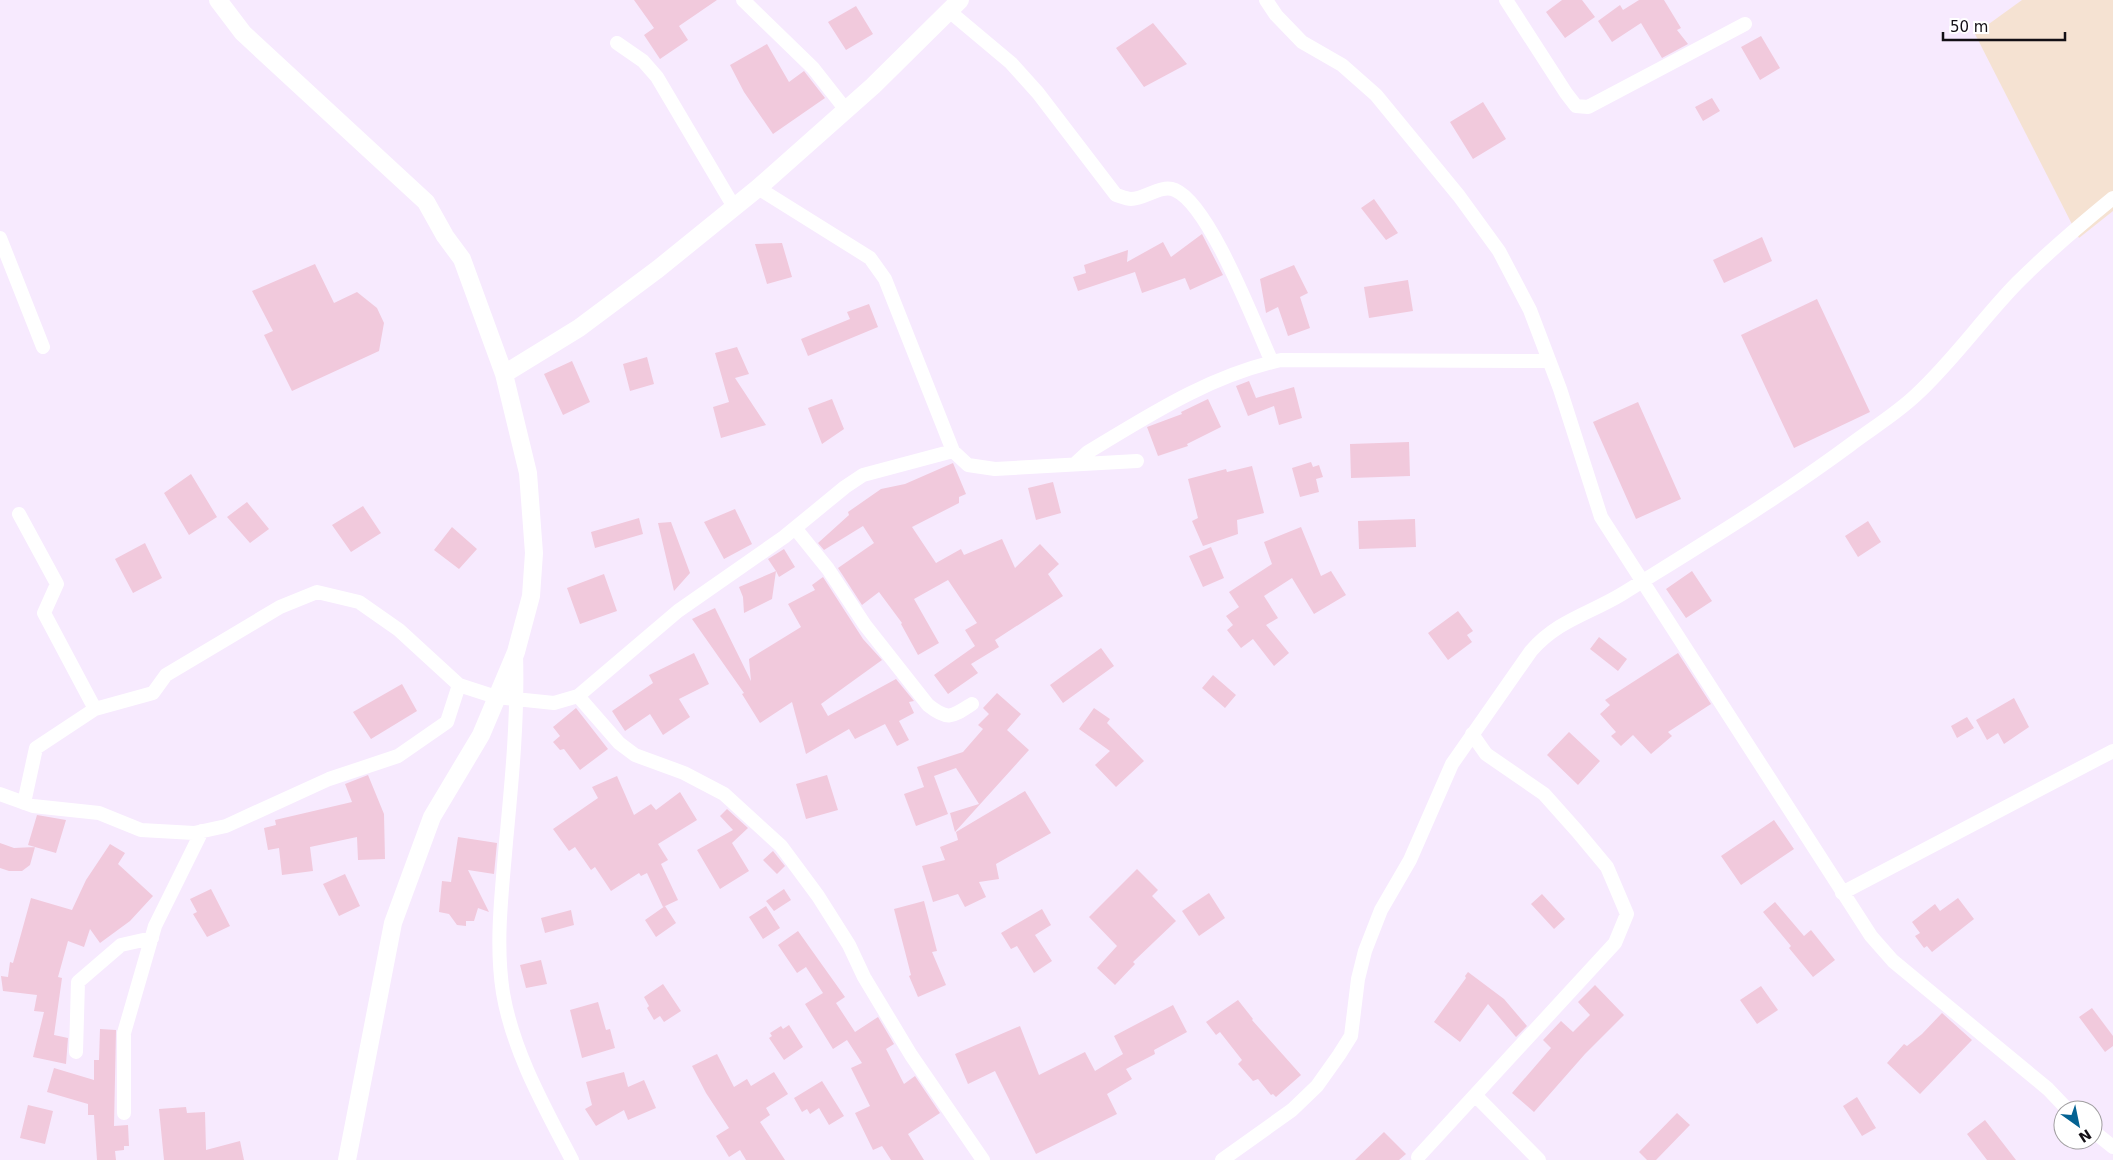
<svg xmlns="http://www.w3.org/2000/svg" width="2113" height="1160" font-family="'DejaVu Sans',sans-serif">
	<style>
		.industrial { fill: #f5e2d2 }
		.building { fill: #f1c9dc }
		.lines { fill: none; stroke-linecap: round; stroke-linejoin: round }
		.minor { stroke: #fff; stroke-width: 14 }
		.tertiary { stroke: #fff; stroke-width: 18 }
	</style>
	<rect width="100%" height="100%" fill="#f7eafe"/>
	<path class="industrial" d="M2022 0H2113V211L2079 238 1975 34Z"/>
	<path class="building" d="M634 0H717L679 26 688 40 660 59 644 35 654 28Z
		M1562 0H1582L1595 17 1565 38 1546 12Z
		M1639 0H1664L1681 28 1677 30 1688 44 1662 58 1641 23 1612 42 1598 21 1620 5 1623 10Z
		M856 6 873 34 846 50 828 22Z
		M1153 23 1187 64 1144 87 1116 48Z
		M1761 36 1780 68 1760 80 1741 47Z
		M767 44 789 82 804 71 825 98 773 134 744 92 730 65Z
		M1712 98 1720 111 1703 121 1695 107Z
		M1483 102 1506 139 1473 159 1450 122Z
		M1374 199 1398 233 1386 240 1361 208Z
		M1202 234 1223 275 1190 290 1185 278 1142 293 1135 272 1078 291 1073 277 1086 273 1084 265 1128 250 1127 262 1163 242 1171 257Z
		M1762 237 1772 261 1724 283 1713 260Z
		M782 243 792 277 767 284 755 244Z
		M315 264 334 303 357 292 377 308 384 323 379 351 292 391 264 335 273 331 252 291Z
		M1294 265 1308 293 1300 297 1310 328 1288 336 1278 307 1266 313 1260 279Z
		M1408 280 1413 311 1369 318 1364 287Z
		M1817 299 1870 412 1794 448 1741 335Z
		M869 304 878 327 808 356 801 339 850 319 847 312Z
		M737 347 749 374 735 378 766 425 721 438 713 407 729 402 715 353Z
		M647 357 654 384 630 391 623 364Z
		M572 361 590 402 563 415 544 374Z
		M1249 381 1256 398 1294 387 1302 418 1279 425 1274 406 1248 416 1236 386Z
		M832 399 844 429 822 444 808 408Z
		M1208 399 1221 427 1187 444 1188 446 1158 456 1147 427 1182 414 1181 412Z
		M1638 402 1681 499 1636 519 1593 422Z
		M1409 442 1410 476 1351 478 1350 444Z
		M1311 462 1313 467 1319 465 1323 477 1316 479 1319 492 1300 497 1292 468Z
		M953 463 966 494 959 497V503L912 527 936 563 961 549 964 555 1002 539 1015 568 1040 544 1059 564 1048 574 1063 596 995 640 999 647 971 664 978 673 948 694 934 675 975 646 965 630 977 623 948 580 914 599 939 643 918 655 901 624 902 623 879 592 862 605 838 568 874 543 863 526 824 550 818 543 849 515 848 512 881 489 905 484Z
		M1252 466 1264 513 1237 520 1238 534 1203 546 1192 521 1198 518 1188 479 1226 469 1227 472Z
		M191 474 217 517 189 535 164 493Z
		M1053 482 1061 513 1036 520 1028 488Z
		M247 502 269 529 250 543 227 517Z
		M363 506 381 533 351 552 332 525Z
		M735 509 752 544 724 559 704 522Z
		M639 518 643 534 595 548 591 532Z
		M1415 519 1416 547 1359 549 1358 521Z
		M1868 521 1881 542 1858 557 1845 536Z
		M671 522 690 573 674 591 658 523Z
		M452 527 477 549 459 569 434 550Z
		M1301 527 1321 576 1331 571 1346 595 1314 614 1292 578 1264 596 1278 618 1266 625 1289 653 1274 666 1253 639 1241 648 1227 630 1233 625 1226 616 1239 607 1229 592 1272 564 1264 542Z
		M145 543 162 578 133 593 115 559Z
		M1211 547 1224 578 1203 587 1189 556Z
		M784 549 795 567 779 577 776 571 772 599 744 613 743 597 739 587 776 571 768 559Z
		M1692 571 1712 601 1686 618 1666 589Z
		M604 574 617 611 580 624 567 588Z
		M823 577 863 639 882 660 821 704 828 716 896 679 914 701 909 702 914 713 899 721 909 740 897 746 885 724 855 739 849 729 806 754 792 702 760 723 742 694 744 693 692 619 715 608 751 681 749 659 801 627 788 604 815 590 812 585Z
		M1458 611 1473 631 1467 635 1472 642 1448 660 1428 633Z
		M1599 637 1627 659 1618 671 1590 649Z
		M1101 648 1114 666 1063 703 1050 685Z
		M694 653 709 684 679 699 690 717 663 735 650 714 625 731 612 711 653 683 649 675Z
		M1678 653 1711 704 1668 732 1672 736 1651 754 1633 735 1621 746 1611 736 1616 732 1600 714 1610 705 1605 700Z
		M1213 675 1236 695 1225 708 1202 688Z
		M402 684 417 711 371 739 353 712Z
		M997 693 1021 714 1007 730 1029 750 955 832 950 813 979 804 956 768 934 776 948 814 916 826 904 794 924 787 917 767 963 752 983 729 978 725 989 714 983 708Z
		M2014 698 2029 727 2004 744 1998 733 1987 740 1976 720Z
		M576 708 608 749 580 770 564 749 560 750 553 742 560 736 553 727Z
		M1094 708 1110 719 1107 723 1144 761 1116 787 1095 765 1110 751 1079 729Z
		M1967 717 1974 728 1957 738 1951 726Z
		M1569 732 1600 761 1578 785 1547 755Z
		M368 775 384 814 385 859 358 860 357 837 310 847 313 871 282 875 279 848 268 850 264 828 276 825 275 820 352 802 345 784Z
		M827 775 838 810 806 819 796 784Z
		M617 776 634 815 651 804 656 810 680 792 697 820 658 844 668 860 661 864 678 900 663 907 647 873 641 876 639 873 611 891 595 867 591 870 575 847 569 851 553 829 598 798 592 787Z
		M1025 791 1051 833 996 864 999 879 979 882 986 897 965 907 958 894 933 902 922 866 945 860 940 847 958 840 956 832Z
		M727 809 748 828 732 843 749 871 720 889 697 850 733 830 720 816Z
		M37 815 66 820 56 853 28 845Z
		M1774 820 1794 849 1741 885 1721 856Z
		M458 837 497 843 494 874 468 870 489 912 478 908 474 921H466V926L457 925 449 914 439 912 442 881 451 882Z
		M0 843 14 848 35 847 30 865 22 871H9L0 868Z
		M110 844 125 853 118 864 153 896 130 921 100 943 90 929 84 947 68 941 58 977 62 978 54 1035 68 1038 66 1064 33 1057 44 1012 34 1011 37 995 3 991 1 976 8 977 10 962 13 963 31 898 72 910 86 880Z
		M773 851 785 866 777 874 763 860Z
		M1137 869 1158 890 1152 896 1176 921 1133 962 1135 964 1115 985 1097 968 1117 946 1089 917Z
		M345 874 360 906 339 916 323 884Z
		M211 889 230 926 207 937 193 914 197 912 190 899Z
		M784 889 791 900 774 911 766 901Z
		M1209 893 1225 918 1199 936 1182 911Z
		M1542 894 1565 919 1554 929 1531 904Z
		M1958 898 1974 919 1932 952 1927 946 1924 948 1915 936 1920 933 1912 922 1935 904 1940 911Z
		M924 901 937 951 932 952 946 985 918 997 909 976 911 975 894 909Z
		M1775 902 1804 936 1811 930 1835 960 1813 977 1789 948 1791 946 1763 912Z
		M665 906 676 923 656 937 645 920Z
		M766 906 780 928 763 939 749 917Z
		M1042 909 1051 925 1035 935 1052 961 1034 973 1017 946 1011 949 1001 933Z
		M571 910 574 925 545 933 541 918Z
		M798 931 845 997 836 1003 855 1032 878 1017 894 1044 886 1049 904 1084 915 1076 940 1113 908 1134 924 1160H891L882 1146 873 1150 855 1113 870 1106 851 1068 862 1063 847 1040 833 1049 805 1004 823 993 806 967 797 973 778 945Z
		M541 960 547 984 526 988 520 965Z
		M1468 972 1504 999 1527 1026 1516 1037 1488 1004 1460 1042 1434 1022 1466 978 1465 976Z
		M663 984 681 1011 664 1022 660 1016 654 1020 647 1008 649 1006 644 997Z
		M1595 985 1624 1015 1585 1054 1534 1112 1512 1093 1551 1048 1543 1040 1561 1021 1573 1032 1590 1015 1578 1002Z
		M1761 986 1778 1010 1757 1024 1740 1000Z
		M1238 1000 1253 1019 1252 1020 1301 1075 1276 1097 1273 1094 1271 1095 1258 1079 1253 1081 1238 1064 1242 1060 1220 1032 1216 1035 1206 1022Z
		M598 1002 606 1030 610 1029 615 1048 582 1058 570 1010Z
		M1173 1005 1187 1032 1154 1050 1155 1054 1126 1069 1132 1079 1107 1094 1117 1114 1036 1154 995 1071 968 1084 955 1054 1020 1026 1039 1075 1085 1052 1095 1071 1123 1054 1114 1036Z
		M2092 1008 2113 1036V1046L2105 1052 2079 1017Z
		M1942 1013 1972 1040 1920 1094 1887 1063 1904 1044 1907 1046 1922 1034Z
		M789 1025 803 1047 784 1060 769 1038 772 1036 770 1033 781 1026 783 1029Z
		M100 1029 116 1030 114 1126 128 1125 129 1146H124V1150L115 1151 116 1160H97L94 1115H88V1104L47 1092 54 1068 94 1080V1060H99Z
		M717 1054 734 1087 747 1079 751 1086 774 1072 788 1094 766 1108 770 1115 760 1122 785 1160H746L740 1150 729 1157 716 1136 729 1128 706 1093 692 1066Z
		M624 1072 628 1087 644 1080 656 1108 628 1120 624 1110 596 1126 585 1109 592 1105 586 1082Z
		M822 1081 844 1116 829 1125 819 1108 810 1114 807 1109 802 1112 794 1098Z
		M1857 1097 1876 1128 1862 1136 1843 1106Z
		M28 1105 53 1111 45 1144 20 1138Z
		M186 1107 187 1113 205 1112 206 1150 240 1141 244 1160H164L159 1109Z
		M1677 1113 1690 1125 1656 1160H1647L1639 1152Z
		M1985 1120 2016 1160H1987L1967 1134Z
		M1384 1132 1406 1154 1399 1160H1355Z"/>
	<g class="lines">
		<path class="minor" d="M743 0 813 68 846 110
			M1266 0 1276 15 1302 42 1342 65 1376 95 1459 196 1499 251 1530 310 1560 389 1601 517 1871 936 1893 961 2048 1089 2068 1110
			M1506 0 1566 93 1576 106 1588 107 1745 24
			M949 11 1011 63 1038 93 1116 195C1120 196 1126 199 1131 199 1145 199 1161 184 1175 190 1210 205 1255 325 1272 362
			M617 43 643 61 657 77 734 207
			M758 188 870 258 885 279 953 451 968 465 995 469 1137 461
			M0 238 43 347
			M1076 463 1088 452C1151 414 1209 376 1281 360L1549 361
			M19 514 57 584 44 613 95 709
			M795 528 828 569 865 625 928 705C948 721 952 717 972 704
			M516 654C518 717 512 779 506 842 502 892 495 943 503 993 513 1052 545 1108 572 1160
			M578 696 619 743 635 755 684 773 724 794 781 846 818 896 849 945 864 977 911 1055 983 1160
			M0 794 33 806 99 813 141 830 194 833 226 826 329 779 398 756 447 722 459 685
			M24 803 36 748 95 709 153 693 166 675 280 607 317 592 359 602 399 630 459 685 496 697 554 703 578 696 678 611 784 537 845 487 863 475 953 451
			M1842 893 2113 751
			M76 1052 78 982 121 945 152 938
			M1475 1095 1539 1160
			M124 1113V1033L155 926 202 831
			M2093 1131 2113 1147
			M1418 1157 1615 943 1627 914 1607 867 1577 831 1544 794 1486 754 1472 734
			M1222 1160 1292 1110 1317 1086 1339 1055 1351 1036 1358 979 1365 951 1381 910 1410 860 1452 764 1531 651C1558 620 1589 614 1622 594 1699 546 1777 499 1850 445 1871 429 1896 414 1916 395 1953 361 1982 319 2017 283 2047 253 2080 225 2113 198"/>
		<path class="tertiary" d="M218 0 243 33 426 202 445 236 462 259 504 374 528 473 534 553 531 596 516 652 481 735 432 817 393 923 347 1160
			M504 374 579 328 658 269 758 188 873 86 960 0"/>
	</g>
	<g transform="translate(2078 1125) rotate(147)"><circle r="24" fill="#ffffff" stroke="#a19fa1"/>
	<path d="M0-4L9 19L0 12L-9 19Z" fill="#046292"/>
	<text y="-8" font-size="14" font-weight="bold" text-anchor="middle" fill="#130f15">N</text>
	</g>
	<path d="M1943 32v8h122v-8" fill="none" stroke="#130f15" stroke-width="2.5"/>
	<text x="1950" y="32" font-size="15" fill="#130f15" stroke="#ffffff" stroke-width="4" paint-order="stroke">50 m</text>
</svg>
